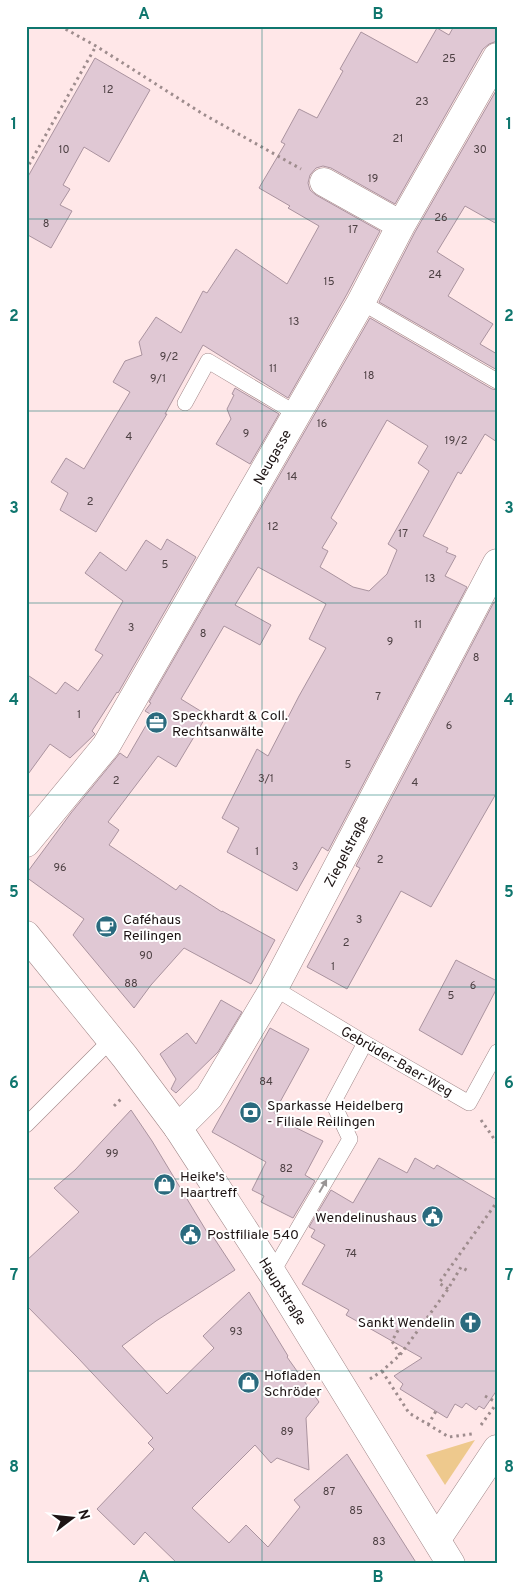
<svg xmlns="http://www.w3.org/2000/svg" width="523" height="1590" font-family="Overpass,sans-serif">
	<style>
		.green { fill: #eec98d }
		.building { fill: #e0c8d4; stroke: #aa939f; fill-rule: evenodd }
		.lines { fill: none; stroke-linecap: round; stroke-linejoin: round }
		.service-casing { stroke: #a18788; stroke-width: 16 }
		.minor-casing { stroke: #a18788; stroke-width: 29 }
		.tertiary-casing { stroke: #a18788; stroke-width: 29 }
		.path { stroke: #9e8c8d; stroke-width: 3; stroke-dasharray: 2.5 4; stroke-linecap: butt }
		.service { stroke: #fff; stroke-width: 15 }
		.minor { stroke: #fff; stroke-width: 28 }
		.tertiary { stroke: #fff; stroke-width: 28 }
		.oneway { fill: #999595 }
		.grid { fill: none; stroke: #0f766e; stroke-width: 1; stroke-opacity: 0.55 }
		.labels { text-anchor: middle; stroke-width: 4; stroke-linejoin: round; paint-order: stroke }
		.number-label { font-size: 11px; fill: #4e4144 }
		.street-label { font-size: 14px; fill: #1d1414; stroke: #fff }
		.poi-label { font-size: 14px; fill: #1d1414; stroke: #fff; text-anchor: start }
		.neatline { fill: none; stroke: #0f766e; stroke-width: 2 }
		.grid-label { font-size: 16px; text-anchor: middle; font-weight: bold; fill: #0f766e }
	</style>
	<rect width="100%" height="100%" fill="#ffe7e8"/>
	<path class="green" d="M475 1440 445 1485 426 1455Z"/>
	<path class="building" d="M454 26H497V41L489 44 483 49 395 204 331 168 323 166 316 168 310 175 308 183 310 190 316 195 380 231 347 294 288 398 203 345 165 414H167L96 532 60 510 68 493 51 482 66 458 84 469 130 392 113 382 125 361 142 355 139 342 156 317 181 333 203 291 207 293 236 249 287 284 319 226 288 208 290 206 259 188 285 144 281 142 299 109 317 118 343 71 340 69 361 32 417 63 437 28 449 35Z
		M95 58 150 90 109 162 84 147 63 185 70 189 60 205 72 211 51 248 26 234V180Z
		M497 89V224L465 206 437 252 464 269 448 296 493 324 480 344 497 354V370L379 302 415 232Z
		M370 318 492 389 497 390V442L485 434 461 474 458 472 423 536 448 548 446 552 456 556 445 576 467 587 328 851 322 847 297 891 227 852 239 828 222 818 257 749 268 756 299 696 326 648 309 639 326 604 258 567 235 605 271 625 260 645 224 626 181 699 207 715 176 767 158 756 108 822 119 830 109 845 176 890 180 885 222 912V911L275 940 251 984 184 948 151 985 134 1008 73 935 84 919 26 877V874L71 813 120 753 127 758 152 715 145 711 151 703 149 702ZM387 420 428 446 418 463 429 471 388 544 397 550 387 574 369 591 353 587 320 567 328 551 322 548 337 523 331 518Z
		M235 388 279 414 250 464 216 444 231 419 227 409 234 395 232 394Z
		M167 539 196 557 118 693 117 692 92 731 95 734 70 758 50 744 26 777V674L56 694 65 682 78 691 103 655 95 650 123 601 85 573 100 552 126 571 146 540 161 550Z
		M494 602 497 603V792L431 907 401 891 347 989 307 967 360 868 356 866Z
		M456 960 497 981V988L462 1055 419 1030Z
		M221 1000 242 1012 218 1052 176 1093 171 1089 176 1079 160 1054 187 1033 196 1044Z
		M270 1028 309 1049 274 1113 278 1115 276 1118 323 1141 305 1175 315 1181 293 1218 261 1202 264 1196 252 1190 266 1162 212 1132Z
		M131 1110 152 1141 210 1237 212 1235 235 1270 156 1321 122 1346 167 1394 214 1348 203 1336 249 1292 288 1356 287 1357 319 1402 306 1418 309 1470 277 1458 271 1463 255 1445 192 1508 229 1543 246 1525 268 1547 300 1507 294 1500 347 1454 417 1564H178L145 1532 134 1545 97 1509 154 1449 148 1443 153 1438 78 1358 26 1305V1261L79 1212 54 1188 75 1170Z
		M379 1158 407 1173 415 1158 434 1169 437 1165 497 1200V1390L484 1409 479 1406 476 1410 466 1403 462 1408 455 1404 447 1418 400 1389 403 1384 394 1376 422 1358 346 1315 349 1310 302 1284 325 1245 311 1237 315 1230 309 1227 331 1190 353 1203Z"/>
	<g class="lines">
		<defs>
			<path id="service" d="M361 302 497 381
				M185 403 208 361 297 414
				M274 988 365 1043 469 1103 497 1052
				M26 1125 111 1040
				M272 1273 350 1139 333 1103 365 1043"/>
			<path id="minor" d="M324 182 401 225
				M26 843 106 746 361 302 401 225 497 57
				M178 1128 209 1097 274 988 497 563
				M437 1539 497 1449"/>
			<path id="tertiary" d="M26 935 125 1057 178 1128 272 1273 451 1564"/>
		</defs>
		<use href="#service" class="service-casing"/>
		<use href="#minor" class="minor-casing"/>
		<use href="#tertiary" class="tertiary-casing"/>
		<path class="path" d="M60 26 96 46 203 114 301 169
			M26 170 96 46
			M114 1106 121 1099
			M481 1120 497 1143
			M448 1289 439 1283 497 1202
			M400 1355 392 1341 401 1325
			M382 1371 409 1413 449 1437 472 1434
			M370 1379 382 1371 400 1355 448 1289 461 1267 470 1272
			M485 1396 496 1402
			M428 1425 436 1411
			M481 1425 497 1403"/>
		<use href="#service" class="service"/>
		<use href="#minor" class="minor"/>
		<use href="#tertiary" class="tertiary"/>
	</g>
	<defs><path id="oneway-solid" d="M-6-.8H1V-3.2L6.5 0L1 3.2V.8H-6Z" transform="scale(1.25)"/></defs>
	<use class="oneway" href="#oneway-solid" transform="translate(323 1186) rotate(-60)"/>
	<path class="grid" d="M262 26V1564M26 219H497M26 411H497M26 603H497M26 795H497M26 987H497M26 1179H497M26 1371H497"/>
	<defs>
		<symbol id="office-disc" viewBox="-11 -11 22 22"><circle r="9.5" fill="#2a6a7e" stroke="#fff"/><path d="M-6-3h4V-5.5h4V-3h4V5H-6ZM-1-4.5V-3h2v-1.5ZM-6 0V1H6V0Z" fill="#fff"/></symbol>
		<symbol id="cafe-disc" viewBox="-11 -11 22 22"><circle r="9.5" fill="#2a6a7e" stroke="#fff"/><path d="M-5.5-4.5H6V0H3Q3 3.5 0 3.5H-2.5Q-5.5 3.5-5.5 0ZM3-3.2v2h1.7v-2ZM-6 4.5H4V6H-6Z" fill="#fff"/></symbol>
		<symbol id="bank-disc" viewBox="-11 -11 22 22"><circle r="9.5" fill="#2a6a7e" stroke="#fff"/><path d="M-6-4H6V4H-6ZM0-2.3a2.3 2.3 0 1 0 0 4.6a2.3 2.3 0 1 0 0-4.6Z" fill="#fff"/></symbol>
		<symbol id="shop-disc" viewBox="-11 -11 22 22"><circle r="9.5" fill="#2a6a7e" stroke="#fff"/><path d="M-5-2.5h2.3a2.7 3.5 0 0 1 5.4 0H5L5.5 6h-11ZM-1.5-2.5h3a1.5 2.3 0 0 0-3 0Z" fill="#fff"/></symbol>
		<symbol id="civic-disc" viewBox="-11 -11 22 22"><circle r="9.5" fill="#2a6a7e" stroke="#fff"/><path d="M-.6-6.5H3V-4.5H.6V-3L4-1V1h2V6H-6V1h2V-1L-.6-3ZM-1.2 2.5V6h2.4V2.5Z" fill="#fff"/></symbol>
		<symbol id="church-disc" viewBox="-11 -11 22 22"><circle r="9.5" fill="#2a6a7e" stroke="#fff"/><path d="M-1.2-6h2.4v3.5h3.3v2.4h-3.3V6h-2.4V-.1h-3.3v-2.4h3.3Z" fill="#fff"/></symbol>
	</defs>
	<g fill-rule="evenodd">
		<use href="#office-disc" x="144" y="710" width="25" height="25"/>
		<use href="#cafe-disc" x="94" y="914" width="25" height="25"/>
		<use href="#bank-disc" x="238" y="1100" width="25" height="25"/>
		<use href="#shop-disc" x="152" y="1172" width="25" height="25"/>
		<use href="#civic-disc" x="420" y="1204" width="25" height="25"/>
		<use href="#civic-disc" x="178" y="1222" width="25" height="25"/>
		<use href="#church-disc" x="458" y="1310" width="25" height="25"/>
		<use href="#shop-disc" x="236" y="1370" width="25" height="25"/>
	</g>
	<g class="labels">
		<g class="number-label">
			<text x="449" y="62">25</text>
			<text x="108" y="93">12</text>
			<text x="422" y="105">23</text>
			<text x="398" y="142">21</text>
			<text x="64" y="153">10</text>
			<text x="480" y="153">30</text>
			<text x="373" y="182">19</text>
			<text x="441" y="221">26</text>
			<text x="46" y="227">8</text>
			<text x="353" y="233">17</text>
			<text x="435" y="278">24</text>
			<text x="329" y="285">15</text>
			<text x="294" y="325">13</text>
			<text x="169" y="360">9/2</text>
			<text x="273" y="372">11</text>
			<text x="369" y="379">18</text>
			<text x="158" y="382">9/1</text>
			<text x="322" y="427">16</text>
			<text x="246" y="437">9</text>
			<text x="129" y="440">4</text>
			<text x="456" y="444">19/2</text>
			<text x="292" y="480">14</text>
			<text x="90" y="505">2</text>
			<text x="273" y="530">12</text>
			<text x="403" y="537">17</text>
			<text x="165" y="568">5</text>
			<text x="430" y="582">13</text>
			<text x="418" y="628">11</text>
			<text x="131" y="631">3</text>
			<text x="203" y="637">8</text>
			<text x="390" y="645">9</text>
			<text x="476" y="661">8</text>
			<text x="378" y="700">7</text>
			<text x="79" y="718">1</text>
			<text x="449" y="729">6</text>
			<text x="348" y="768">5</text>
			<text x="266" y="782">3/1</text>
			<text x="116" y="784">2</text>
			<text x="415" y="786">4</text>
			<text x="257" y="855">1</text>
			<text x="380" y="863">2</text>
			<text x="295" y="870">3</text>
			<text x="60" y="871">96</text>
			<text x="359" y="923">3</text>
			<text x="346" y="946">2</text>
			<text x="146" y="959">90</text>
			<text x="333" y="970">1</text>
			<text x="131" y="987">88</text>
			<text x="473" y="989">6</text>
			<text x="451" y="999">5</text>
			<text x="266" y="1085">84</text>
			<text x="112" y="1157">99</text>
			<text x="286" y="1172">82</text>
			<text x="351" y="1257">74</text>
			<text x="236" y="1335">93</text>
			<text x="287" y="1435">89</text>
			<text x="329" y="1495">87</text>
			<text x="356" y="1514">85</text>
			<text x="379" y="1545">83</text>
		</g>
		<g class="street-label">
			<text transform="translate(272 457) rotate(-60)" y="5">Neugasse</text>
			<text transform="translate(346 851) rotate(-62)" y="5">Ziegelstraße</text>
			<text transform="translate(397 1061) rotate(30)" y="5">Gebrüder-Baer-Weg</text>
			<text transform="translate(283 1291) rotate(58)" y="5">Hauptstraße</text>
		</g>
		<g class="poi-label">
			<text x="172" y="720">Speckhardt &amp; Coll.<tspan x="172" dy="16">Rechtsanwälte</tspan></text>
			<text x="123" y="924">Caféhaus<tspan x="123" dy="16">Reilingen</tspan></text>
			<text x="267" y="1110">Sparkasse Heidelberg<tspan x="267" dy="16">- Filiale Reilingen</tspan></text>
			<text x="180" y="1181">Heike's<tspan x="180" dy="16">Haartreff</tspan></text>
			<text x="417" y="1222" text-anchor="end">Wendelinushaus</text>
			<text x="207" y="1239">Postfiliale 540</text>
			<text x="455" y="1327" text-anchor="end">Sankt Wendelin</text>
			<text x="264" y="1380">Hofladen<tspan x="264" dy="16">Schröder</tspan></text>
		</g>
	</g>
	<rect width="523" height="1590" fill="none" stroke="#ffffff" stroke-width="55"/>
	<g transform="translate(72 1518) rotate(74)" stroke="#ffffff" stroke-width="4" paint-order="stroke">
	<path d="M0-4L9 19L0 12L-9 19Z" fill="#1d1414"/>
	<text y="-8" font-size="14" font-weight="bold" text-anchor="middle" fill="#1d1414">N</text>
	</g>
	<rect x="28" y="28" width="468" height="1534" class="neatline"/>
	<g class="grid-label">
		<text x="144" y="19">A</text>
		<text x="378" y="19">B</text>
		<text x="14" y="129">1</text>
		<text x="509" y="129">1</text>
		<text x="14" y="321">2</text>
		<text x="509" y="321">2</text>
		<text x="14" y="513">3</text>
		<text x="509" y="513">3</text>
		<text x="14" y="705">4</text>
		<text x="509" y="705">4</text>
		<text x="14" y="897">5</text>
		<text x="509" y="897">5</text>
		<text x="14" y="1088">6</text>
		<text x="509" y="1088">6</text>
		<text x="14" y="1280">7</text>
		<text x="509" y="1280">7</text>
		<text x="14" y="1472">8</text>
		<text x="509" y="1472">8</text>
		<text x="144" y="1582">A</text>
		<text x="378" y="1582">B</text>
	</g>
</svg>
